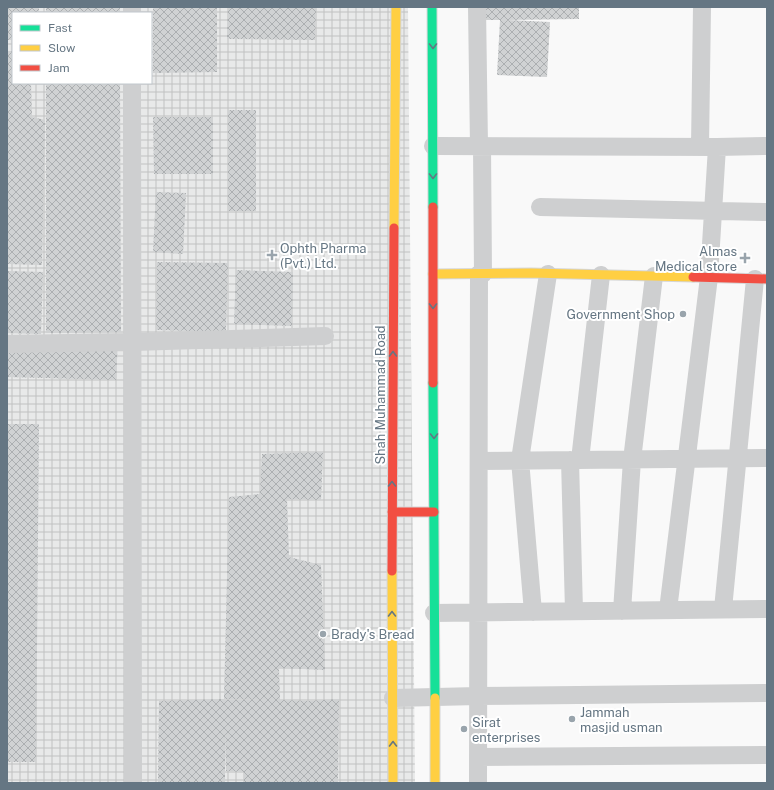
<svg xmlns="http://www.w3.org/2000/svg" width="774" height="790" font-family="'Public Sans',sans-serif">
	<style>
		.industrial { fill: url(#industrial-grid); fill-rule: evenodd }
		.building { fill: url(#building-cross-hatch) }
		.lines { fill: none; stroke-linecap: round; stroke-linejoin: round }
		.fast-casing { stroke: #d5d6d7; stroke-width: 11 }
		.slow-casing { stroke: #d5d6d7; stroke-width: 11 }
		.jam-casing { stroke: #d5d6d7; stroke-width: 11 }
		.street { stroke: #cecfd0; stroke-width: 18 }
		.fast { stroke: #16e098; stroke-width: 9 }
		.slow { stroke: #ffcf43; stroke-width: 9 }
		.jam { stroke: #f24e42; stroke-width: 9 }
		.oneway { stroke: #657683 }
		.poi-dot { fill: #99a4ac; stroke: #fff; stroke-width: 1.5 }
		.labels { text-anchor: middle; stroke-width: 4; stroke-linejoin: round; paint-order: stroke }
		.poi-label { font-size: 13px; fill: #657683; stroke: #fff; text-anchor: start }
		.street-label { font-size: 13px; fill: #657683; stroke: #fff }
	</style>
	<defs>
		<pattern id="industrial-grid" width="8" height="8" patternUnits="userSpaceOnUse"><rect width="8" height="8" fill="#e8e9e9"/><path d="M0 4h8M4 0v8" fill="none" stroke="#c0c1c2"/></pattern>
		<pattern id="building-cross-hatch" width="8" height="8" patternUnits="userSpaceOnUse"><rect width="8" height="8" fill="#d0d2d3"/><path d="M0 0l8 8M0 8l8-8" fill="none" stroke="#acafb1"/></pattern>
	</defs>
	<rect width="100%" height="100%" fill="#f9f9f9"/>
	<path class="industrial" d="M7 7H408L415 783H7ZM13 13H151V83H13Z"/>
	<path class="building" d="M7 7H39V13H13V40H7Z
		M46 7H120V13H46Z
		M153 7H217V72L153 73Z
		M228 7H316L315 40 227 39Z
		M483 7H579V19L506 20 550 22 547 77 497 75 500 20H484Z
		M7 51H13V83H31L32 117 45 120 42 265 7 264V123L8 116H7Z
		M46 83H120L121 332 46 333Z
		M228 110H256V211H228Z
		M153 117H213V174H154Z
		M156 192 186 193 183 254 153 252Z
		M157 262 228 263 226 332 156 330Z
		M236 270 293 272 292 326 234 324Z
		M7 271 43 272 41 334 7 333Z
		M118 340 116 380 7 377V341Z
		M7 424H39L36 762H7Z
		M323 452 321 500 287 499 289 557 321 565 325 670 279 668 280 700 308 701 339 699 338 783H244V772L226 771 225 733V783H158L159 701 224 699V700H264L224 699 229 497 260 494 262 454Z"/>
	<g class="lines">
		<defs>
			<path id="fast" d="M432 7 433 207
				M433 383 435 698"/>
			<path id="slow" d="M394 228 396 7
				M433 274 531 273 693 277
				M392 571 393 783
				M435 698V783"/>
			<path id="jam" d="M433 207V383
				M693 277 767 279
				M392 512H434
				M392 571 394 228"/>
		</defs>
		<use href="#fast" class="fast-casing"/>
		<use href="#slow" class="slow-casing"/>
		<use href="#jam" class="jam-casing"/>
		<path class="street" d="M132 7V13
			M477 7 479 146
			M132 83 133 783
			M433 146 717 147 767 146
			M482 146 483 274
			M700 146 702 7
			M540 207 767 212
			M7 344 133 342 325 336
			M570 460 574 611
			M580 460 601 275
			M479 461 767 458
			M723 609 755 279
			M668 610 709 277 717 147
			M622 611 632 460 654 276
			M533 612 520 460 548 274
			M434 613 767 609
			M393 698 478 696 767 693
			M478 757 767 755
			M478 783 479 274"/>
		<use href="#fast" class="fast"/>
		<use href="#slow" class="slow"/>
		<use href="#jam" class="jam"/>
	</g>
	<defs><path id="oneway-chevron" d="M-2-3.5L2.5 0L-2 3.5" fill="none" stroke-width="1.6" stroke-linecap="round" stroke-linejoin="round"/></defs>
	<g class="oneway">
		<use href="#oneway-chevron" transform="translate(433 46) rotate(90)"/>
		<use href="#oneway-chevron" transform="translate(433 176) rotate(90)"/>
		<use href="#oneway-chevron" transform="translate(433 306) rotate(90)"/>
		<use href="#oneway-chevron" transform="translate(393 354) rotate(-90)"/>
		<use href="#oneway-chevron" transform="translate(434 436) rotate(90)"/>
		<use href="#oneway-chevron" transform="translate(392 484) rotate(-90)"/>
		<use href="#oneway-chevron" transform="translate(392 614) rotate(-90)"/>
		<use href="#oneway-chevron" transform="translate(393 744) rotate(-90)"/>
	</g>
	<g class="poi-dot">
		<path d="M270 249h4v4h4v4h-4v4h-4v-4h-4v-4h4z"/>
		<path d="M743 252h4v4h4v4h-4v4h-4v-4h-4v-4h4z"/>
		<circle cx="683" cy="314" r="4"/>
		<circle cx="323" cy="634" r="4"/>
		<circle cx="572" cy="719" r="4"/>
		<circle cx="464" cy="729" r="4"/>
	</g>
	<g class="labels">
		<g class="poi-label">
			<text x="280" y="253">Ophth Pharma<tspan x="280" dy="15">(Pvt.) Ltd.</tspan></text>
			<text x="737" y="256" text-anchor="end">Almas<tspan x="737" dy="15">Medical store</tspan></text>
			<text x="675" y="319" text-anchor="end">Government Shop</text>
			<text x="331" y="639">Brady's Bread</text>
			<text x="580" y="717">Jammah<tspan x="580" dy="15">masjid usman</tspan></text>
			<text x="472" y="727">Sirat<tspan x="472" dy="15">enterprises</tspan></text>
		</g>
		<g class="street-label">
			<text transform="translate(380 395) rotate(-90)" y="5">Shah Muhammad Road</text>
		</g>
	</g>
	<rect width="774" height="790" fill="none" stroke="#657683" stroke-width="16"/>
	<rect x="12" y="12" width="140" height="72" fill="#ffffff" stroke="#c1c8cd"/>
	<rect x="20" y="25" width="20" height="6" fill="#16e098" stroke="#c1c8cd"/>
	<text x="48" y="32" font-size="12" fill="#657683">Fast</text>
	<rect x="20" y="45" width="20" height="6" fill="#ffcf43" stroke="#c1c8cd"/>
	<text x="48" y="52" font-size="12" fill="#657683">Slow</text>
	<rect x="20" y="65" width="20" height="6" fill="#f24e42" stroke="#c1c8cd"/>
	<text x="48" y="72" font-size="12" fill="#657683">Jam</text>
</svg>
